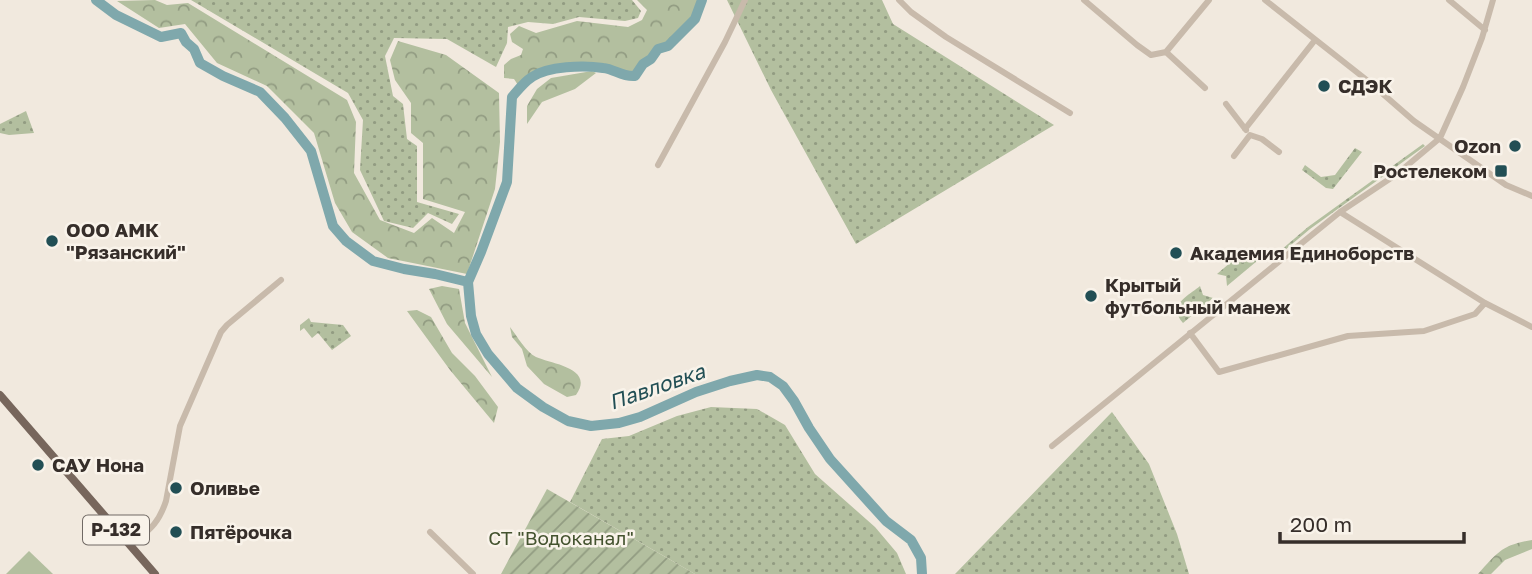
<svg xmlns="http://www.w3.org/2000/svg" width="1532" height="574" font-family="'Golos Text',sans-serif">
	<style>
		.grass { fill: url(#grass-dots) }
		.forest { fill: url(#forest-crowns) }
		.garden { fill: url(#garden-furrows) }
		.pitch { fill: #b3bf9f }
		.lines { fill: none; stroke-linecap: round; stroke-linejoin: round }
		.river { stroke: #7fa8ac; stroke-width: 10 }
		.minor { stroke: #c8baab; stroke-width: 6 }
		.major { stroke: #77665c; stroke-width: 8 }
		.poi-dot { fill: #224f55; stroke: #f9f3ea; stroke-width: 2.5 }
		.labels { text-anchor: middle; stroke-width: 5; stroke-linejoin: round; paint-order: stroke }
		.shield { fill: #f9f3ea; stroke: #706964; stroke-width: 2 }
		.shield-label { font-size: 18px; font-weight: bold; fill: #362e2a }
		.poi-label { font-size: 19px; font-weight: bold; fill: #362e2a; stroke: #f9f3ea; text-anchor: start }
		.park-label { font-size: 19px; fill: #44532f; stroke: #f9f3ea }
		.water-label { font-size: 21px; font-style: italic; fill: #224f55; stroke: #f9f3ea }
	</style>
	<defs>
		<pattern id="grass-dots" width="8" height="8" patternUnits="userSpaceOnUse" patternTransform="scale(1.75)"><rect width="8" height="8" fill="#b3bf9f"/><path d="M2 2h.1M6 6h.1" fill="none" stroke="#929c82" stroke-width="1.8" stroke-linecap="round"/></pattern>
		<pattern id="forest-crowns" width="20" height="18" patternUnits="userSpaceOnUse" patternTransform="scale(1.75)"><rect width="20" height="18" fill="#b3bf9f"/><path d="M2 6a3 3 0 1 1 6 0M12 15a3 3 0 1 1 6 0" fill="none" stroke="#929c82"/></pattern>
		<pattern id="garden-furrows" width="10" height="10" patternUnits="userSpaceOnUse" patternTransform="scale(1.75)"><rect width="10" height="10" fill="#b3bf9f"/><path d="M-1 1l2-2M0 10L10 0M9 11l2-2" fill="none" stroke="#929c82"/></pattern>
	</defs>
	<rect width="100%" height="100%" fill="#f1e9de"/>
	<path class="grass" d="M191 0H632L641 11 638 18 625 21 579 17 553 24 528 22 508 27 507 43 496 67 447 39 394 38 385 56 393 96 403 104 407 139 417 146V202L459 214 452 224 428 213 413 228 384 221 360 170 363 120 348 93Z
		M727 0H882L893 24 1054 125 856 244 771 90Z
		M26 111 34 133 9 135 0 133V124Z
		M1423 144 1425 146 1310 229 1273 260 1267 261 1263 260 1281 250 1308 227Z
		M1355 148 1362 152 1333 189 1326 188 1302 170 1305 165 1321 177 1335 175Z
		M1245 255 1251 256 1257 261 1227 286 1226 276 1217 274 1238 256Z
		M1200 286 1203 295 1213 298 1183 323C1167 305 1188 296 1200 286Z
		M309 318 311 322 343 325 351 336 332 350 318 333 312 338 304 328 300 331V325Z
		M711 407 757 409 785 425 815 474 875 527 897 553 906 574H695L570 502 602 439 629 436 677 416Z
		M1112 412 1149 464 1177 534 1189 574H955Z"/>
	<path class="forest" d="M155 0 167 5 188 3 347 100 356 122 354 173 380 220 414 233 432 218 454 233 465 212 423 199V143L411 133V103L395 80 390 60 398 41 446 55 499 93 500 142 495 189 467 274 388 258 352 232 335 203 314 133 267 86 217 63 185 24 159 28 117 1Z
		M637 0H702L695 19 668 46 658 49 651 59 643 64 635 76C621 77 616 69 603 68 585 65 548 66 532 77 528 80 524 85 520 88L514 79 504 78V65L511 59 521 55 523 49 512 42 510 34 519 26 536 33 577 21 628 27 642 20 647 10Z
		M592 71 596 73 575 89 542 102 527 124V106L537 89 551 78Z
		M442 286 459 289 465 323 492 377 447 324 429 289Z
		M417 310 431 317 452 353 475 376 498 407 494 423 450 370 407 311Z
		M510 327C517 336 526 352 536 357 552 364 595 368 576 395L567 397 544 384 527 366 522 349 512 337Z
		M1532 540V549L1505 560 1491 574H1478C1498 552 1502 545 1532 540Z"/>
	<path class="garden" d="M547 489 695 574H501Z"/>
	<path class="pitch" d="M29 551 53 574H6Z"/>
	<g class="lines">
		<path class="river" d="M96 0 116 15 161 37 181 33 186 42 194 49 200 63 223 76 260 92 285 118 311 151 333 226 346 241 373 261 404 269 435 274 468 282
			M702 0 695 19 668 46 658 49 651 59 643 64 635 76C621 77 615 69 603 68 584 65 548 66 532 77 524 82 518 90 512 97L507 182 481 252 468 282 471 316 476 334 488 354 517 388 543 407 568 421 591 426 619 423 640 417 696 392 730 381 757 375 770 377 783 386 794 401 809 428 830 459 886 521 911 540 921 558 922 574"/>
		<path class="minor" d="M899 0 911 12 946 37 1070 113
			M1084 0 1137 45 1151 55 1166 52 1209 0
			M1265 0 1368 81 1414 121 1506 185 1532 196
			M1449 0 1485 30
			M1166 52 1205 88
			M1226 104 1246 130
			M1245 129 1315 40
			M1234 156 1250 135 1262 139 1279 152
			M658 165 725 42 745 0
			M1340 212 1485 303 1532 327
			M1190 333 1219 372 1348 336 1424 331 1475 314 1485 303
			M1052 446 1340 212 1397 174 1440 138 1463 87 1482 38 1493 0
			M430 532 473 574
			M130 546C149 530 158 525 166 501L180 426 221 332 227 325 281 280"/>
		<path class="major" d="M0 395 155 574"/>
	</g>
	<g class="poi-dot">
		<circle cx="1324" cy="86" r="7"/>
		<circle cx="1515" cy="146" r="7"/>
		<rect x="1494" y="164" width="14" height="14" rx="3.5"/>
		<circle cx="52" cy="241" r="7"/>
		<circle cx="1176" cy="253" r="7"/>
		<circle cx="1091" cy="296" r="7"/>
		<circle cx="38" cy="465" r="7"/>
		<circle cx="176" cy="488" r="7"/>
		<circle cx="176" cy="532" r="7"/>
	</g>
	<g class="labels">
		<rect class="shield" x="83" y="515.5" width="66" height="29" rx="5"/>
		<g class="shield-label">
			<text x="116" y="536">Р-132</text>
		</g>
		<g class="poi-label">
			<text x="1338" y="93">СДЭК</text>
			<text x="1501" y="153" text-anchor="end">Ozon</text>
			<text x="1487" y="178" text-anchor="end">Ростелеком</text>
			<text x="66" y="237">ООО АМК<tspan x="66" dy="22">"Рязанский"</tspan></text>
			<text x="1190" y="260">Академия Единоборств</text>
			<text x="1105" y="292">Крытый<tspan x="1105" dy="22">футбольный манеж</tspan></text>
			<text x="52" y="472">САУ Нона</text>
			<text x="190" y="495">Оливье</text>
			<text x="190" y="539">Пятёрочка</text>
		</g>
		<g class="park-label">
			<text x="561" y="545">СТ "Водоканал"</text>
		</g>
		<g class="water-label">
			<text transform="translate(657 387) rotate(-19)" y="7">Павловка</text>
		</g>
	</g>
	<path d="M1280 532v10h184v-10" fill="none" stroke="#362e2a" stroke-width="3.5"/>
	<text x="1290" y="532" font-size="21" fill="#362e2a" stroke="#f9f3ea" stroke-width="5" paint-order="stroke">200 m</text>
</svg>
